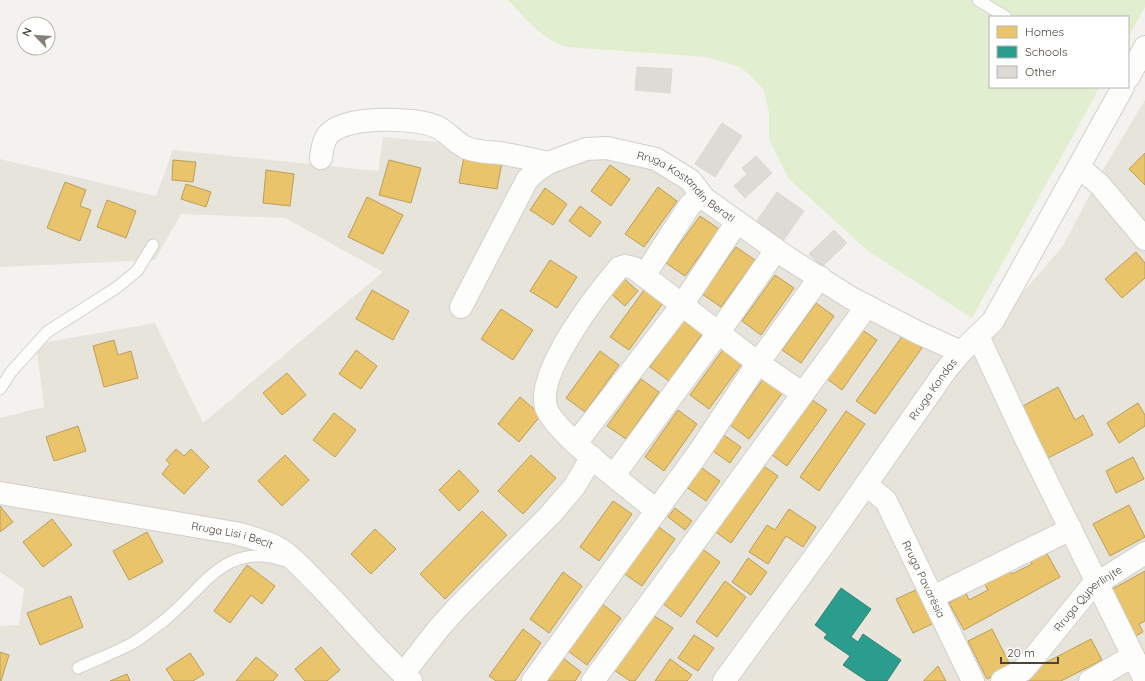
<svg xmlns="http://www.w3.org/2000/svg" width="1145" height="681" font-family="Quicksand,sans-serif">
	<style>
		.residential { fill: #e7e4dc }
		.education { fill: #eae5da }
		.green { fill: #e1eecf }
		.homes { fill: #e9c46a; stroke: #ba9e5b }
		.schools { fill: #2a9d8f; stroke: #348275 }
		.building { fill: #dedbd6; stroke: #dcd9d4 }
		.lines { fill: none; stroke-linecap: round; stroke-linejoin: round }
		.service-casing { stroke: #d2d0cb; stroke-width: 13 }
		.minor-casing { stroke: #d2d0cb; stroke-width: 24 }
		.tertiary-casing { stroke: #d2d0cb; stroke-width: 24 }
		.service { stroke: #fdfdfc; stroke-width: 11 }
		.minor { stroke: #fdfdfc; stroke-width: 22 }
		.tertiary { stroke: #fdfdfc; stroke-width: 22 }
		.labels { text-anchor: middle; stroke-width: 4; stroke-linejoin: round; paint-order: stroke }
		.street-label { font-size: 11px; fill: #4b4439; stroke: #fff }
	</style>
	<rect width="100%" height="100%" fill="#f4f2ee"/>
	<path class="residential" d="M1145 100V681H0V626L19 625 24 589 0 572V418L44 407 36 344 155 323 203 423 383 272 285 218 181 214 155 260 0 267V159L156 196 173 150 378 171 383 137 645 162 967 357 1063 246 1100 175Z"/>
	<path class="education" d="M866 535 924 677 920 681H757Z"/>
	<path class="green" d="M508 0H1145V7L1128 38V17H990V87H1100L972 318 868 251 789 179 769 139V112L763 89 750 75 740 67 707 57 567 47C542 40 526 18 508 0Z"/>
	<path class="homes" d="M1145 153V185L1129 169Z
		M464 156 502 162 497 189 459 183Z
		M173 160 196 162 193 182 172 180Z
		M389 160 421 168 411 203 379 195Z
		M610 165 630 179 611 206 591 191Z
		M266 170 294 174 290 206 263 203Z
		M65 182 86 190 80 206 91 210 80 241 47 228Z
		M186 184 211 192 206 207 181 199Z
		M658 187 677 201 644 247 625 234Z
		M545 188 567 204 553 225 530 210Z
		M367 197 403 215 383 254 348 237Z
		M107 200 136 211 126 238 97 227Z
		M580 206 601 222 590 237 569 221Z
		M700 216 719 229 685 276 666 263Z
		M736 247 755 260 721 307 702 294Z
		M1136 252 1145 263V278L1122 298 1105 279Z
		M550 260 577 277 557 308 530 291Z
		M775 275 794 288 761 335 742 321Z
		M622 277 638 291 625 306 609 292Z
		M372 290 409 311 393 340 356 319Z
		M644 290 663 303 629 350 610 337Z
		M816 303 834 316 801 363 782 350Z
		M501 309 533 330 513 360 481 339Z
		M683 320 702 334 669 381 650 367Z
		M858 327 877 340 842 390 823 376Z
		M903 335 922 348 875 414 856 401Z
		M114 340 118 355 131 351 138 378 104 387 93 346Z
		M724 348 743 362 709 409 690 395Z
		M356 350 377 366 361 389 339 374Z
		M600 351 619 365 585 412 566 398Z
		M287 373 306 395 282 415 263 393Z
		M764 378 783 392 749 439 730 425Z
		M641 379 659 392 626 439 607 426Z
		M1058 387 1075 420 1083 415 1093 435 1048 458 1021 407Z
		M520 397 541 415 519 442 498 424Z
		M808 397 827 410 787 466 768 452Z
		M1138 403 1145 415V426L1119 443 1107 423Z
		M678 410 697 424 664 471 645 457Z
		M846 411 865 424 819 491 800 477Z
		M334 413 356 430 335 457 313 440Z
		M78 426 86 451 54 461 46 437Z
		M721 433 741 447 730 463 710 449Z
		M176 449 184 456 191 449 209 467 184 494 162 474 170 464 166 460Z
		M285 455 309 480 282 506 258 481Z
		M531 455 556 478 523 514 498 491Z
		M1133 457 1144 479 1116 493 1106 471Z
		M759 463 778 476 731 543 713 530Z
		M699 466 720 481 706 501 685 486Z
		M459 470 479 491 459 511 439 490Z
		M613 501 632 514 599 561 580 547Z
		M1129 505 1145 537 1110 556 1093 524Z
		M0 506 13 522 0 532Z
		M675 508 692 521 685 530 668 517Z
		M789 509 816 527 803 547 786 536 768 564 749 552 767 525 775 530Z
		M482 511 507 535 445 599 420 574Z
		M52 519 72 545 43 567 23 542Z
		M656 525 675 539 642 586 623 573Z
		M375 529 396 549 371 574 351 554Z
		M147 532 163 562 129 580 113 551Z
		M701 548 720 562 681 617 662 603Z
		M1045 550 1060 577 964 630 949 603 966 593 969 600 988 590 984 583 1009 569 1012 574 1032 564 1029 559Z
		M748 558 767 572 751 595 732 582Z
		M247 565 275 586 262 604 251 595 230 623 214 611Z
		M1145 571V621L1139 624 1143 632 1132 638 1107 592Z
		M563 572 582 586 549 633 530 619Z
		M725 581 746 597 717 637 696 622Z
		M918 589 934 623 913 633 896 599Z
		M71 596 83 627 40 645 27 613Z
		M602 604 621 618 587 665 568 651Z
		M653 615 673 628 635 681H630L614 670Z
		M523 629 541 643 515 681H496L489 676Z
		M992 629 1011 667 987 679 968 641Z
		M694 635 714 648 698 671 678 658Z
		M1091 639 1102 660 1061 681H1018V677Z
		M321 647 340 670 327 681H305L295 669Z
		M0 652 9 655 1 681H0Z
		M190 653 204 674 193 681H174L166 669Z
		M256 657 278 675 273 681H236Z
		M563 658 581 672 575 681H546Z
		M670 659 692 675 687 681H655Z
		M938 666 946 681H924V680Z
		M127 674 130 681H110Z"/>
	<path class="schools" d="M841 588 871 609 851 637 858 642 863 634 901 660 887 681H867L843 665 850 656 824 638 827 634 815 625Z"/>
	<path class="building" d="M637 67 672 69 670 93 635 90Z
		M722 123 742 136 715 177 695 164Z
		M756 156 772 173 745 198 734 186 747 174 742 168Z
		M777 192 804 211 783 241 756 222Z
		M834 230 847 243 822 267 809 254Z"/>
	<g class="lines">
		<defs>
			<path id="service" d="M978 0 1006 17
				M0 389 11 372 47 332 116 288 137 271 153 245
				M78 668C95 660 114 653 131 644 141 639 151 630 161 623 202 592 223 539 286 561"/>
			<g id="minor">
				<path d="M321 158C322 150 323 141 328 135 344 115 416 117 437 127 448 132 455 143 467 148 477 152 489 152 500 153 516 156 532 159 548 163"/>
				<path d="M1079 167 1100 185 1145 239"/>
				<path d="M644 276 690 205 700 195"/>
				<path id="s1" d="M461 307 527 180 536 171 548 163 586 149 607 148 656 159 690 180 705 199 788 258 851 298 919 333 961 352"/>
				<path d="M978 336 1024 435 1145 680"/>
				<path d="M576 443 682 305 737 222"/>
				<path d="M614 475 719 332 776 250"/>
				<path id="s2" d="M0 493 235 533C251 537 266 541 280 549 294 558 305 571 316 582 348 614 377 651 411 681"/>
				<path d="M656 510C633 491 553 432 546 407 536 372 597 294 619 268L625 266 634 268 758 363 802 393"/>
				<path d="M933 597 1071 529"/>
				<path d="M403 674 439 628 457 608 550 515 574 487 592 457"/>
				<path d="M533 681 699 452 758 363 820 277"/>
				<path d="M593 681 867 306"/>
				<path id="s3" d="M1002 681 1023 670 1030 662 1091 587 1145 553"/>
				<path d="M1090 681 1133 656"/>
			</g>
			<g id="tertiary">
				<path d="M1128 78 1145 47"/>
				<path id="s4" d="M866 484 886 501 973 681"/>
				<path id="s5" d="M724 681 832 533 946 370 961 352 993 321 1123 87"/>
			</g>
		</defs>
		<use href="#service" class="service-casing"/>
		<use href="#minor" class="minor-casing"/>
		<use href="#tertiary" class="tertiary-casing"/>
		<use href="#service" class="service"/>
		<use href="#minor" class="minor"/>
		<use href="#tertiary" class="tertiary"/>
	</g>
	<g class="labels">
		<g class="street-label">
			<text dy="4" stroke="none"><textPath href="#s1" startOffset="322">Rruga Kostandin Berati</textPath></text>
			<text dy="4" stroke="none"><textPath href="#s5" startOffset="359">Rruga Kondas</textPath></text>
			<text dy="4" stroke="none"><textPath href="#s2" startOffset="236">Rruga Lisi i Becit</textPath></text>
			<text dy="4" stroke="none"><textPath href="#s4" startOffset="113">Rruga Pavarësia</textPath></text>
			<text dy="4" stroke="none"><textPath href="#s3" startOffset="121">Rruga Qyperlinjte</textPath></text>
		</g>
	</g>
	<rect x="989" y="16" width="140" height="72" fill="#ffffff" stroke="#b7b4b0"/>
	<rect x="997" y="26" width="20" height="12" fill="#e9c46a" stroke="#b7b4b0"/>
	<text x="1025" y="36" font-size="12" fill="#4b4439">Homes</text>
	<rect x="997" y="46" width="20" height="12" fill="#2a9d8f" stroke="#b7b4b0"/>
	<text x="1025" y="56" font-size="12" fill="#4b4439">Schools</text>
	<rect x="997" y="66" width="20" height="12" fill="#dedbd6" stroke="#b7b4b0"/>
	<text x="1025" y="76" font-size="12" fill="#4b4439">Other</text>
	<g transform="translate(36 36) rotate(295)"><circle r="19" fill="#ffffff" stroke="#b7b4b0"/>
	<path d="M0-3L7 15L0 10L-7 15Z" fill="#868178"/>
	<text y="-6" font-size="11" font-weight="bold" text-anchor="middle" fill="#4b4439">N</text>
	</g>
	<path d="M1001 657v6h57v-6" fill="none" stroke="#4b4439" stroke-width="2"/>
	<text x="1007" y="657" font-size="12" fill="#4b4439" stroke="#ffffff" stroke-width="3" paint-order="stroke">20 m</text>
</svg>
